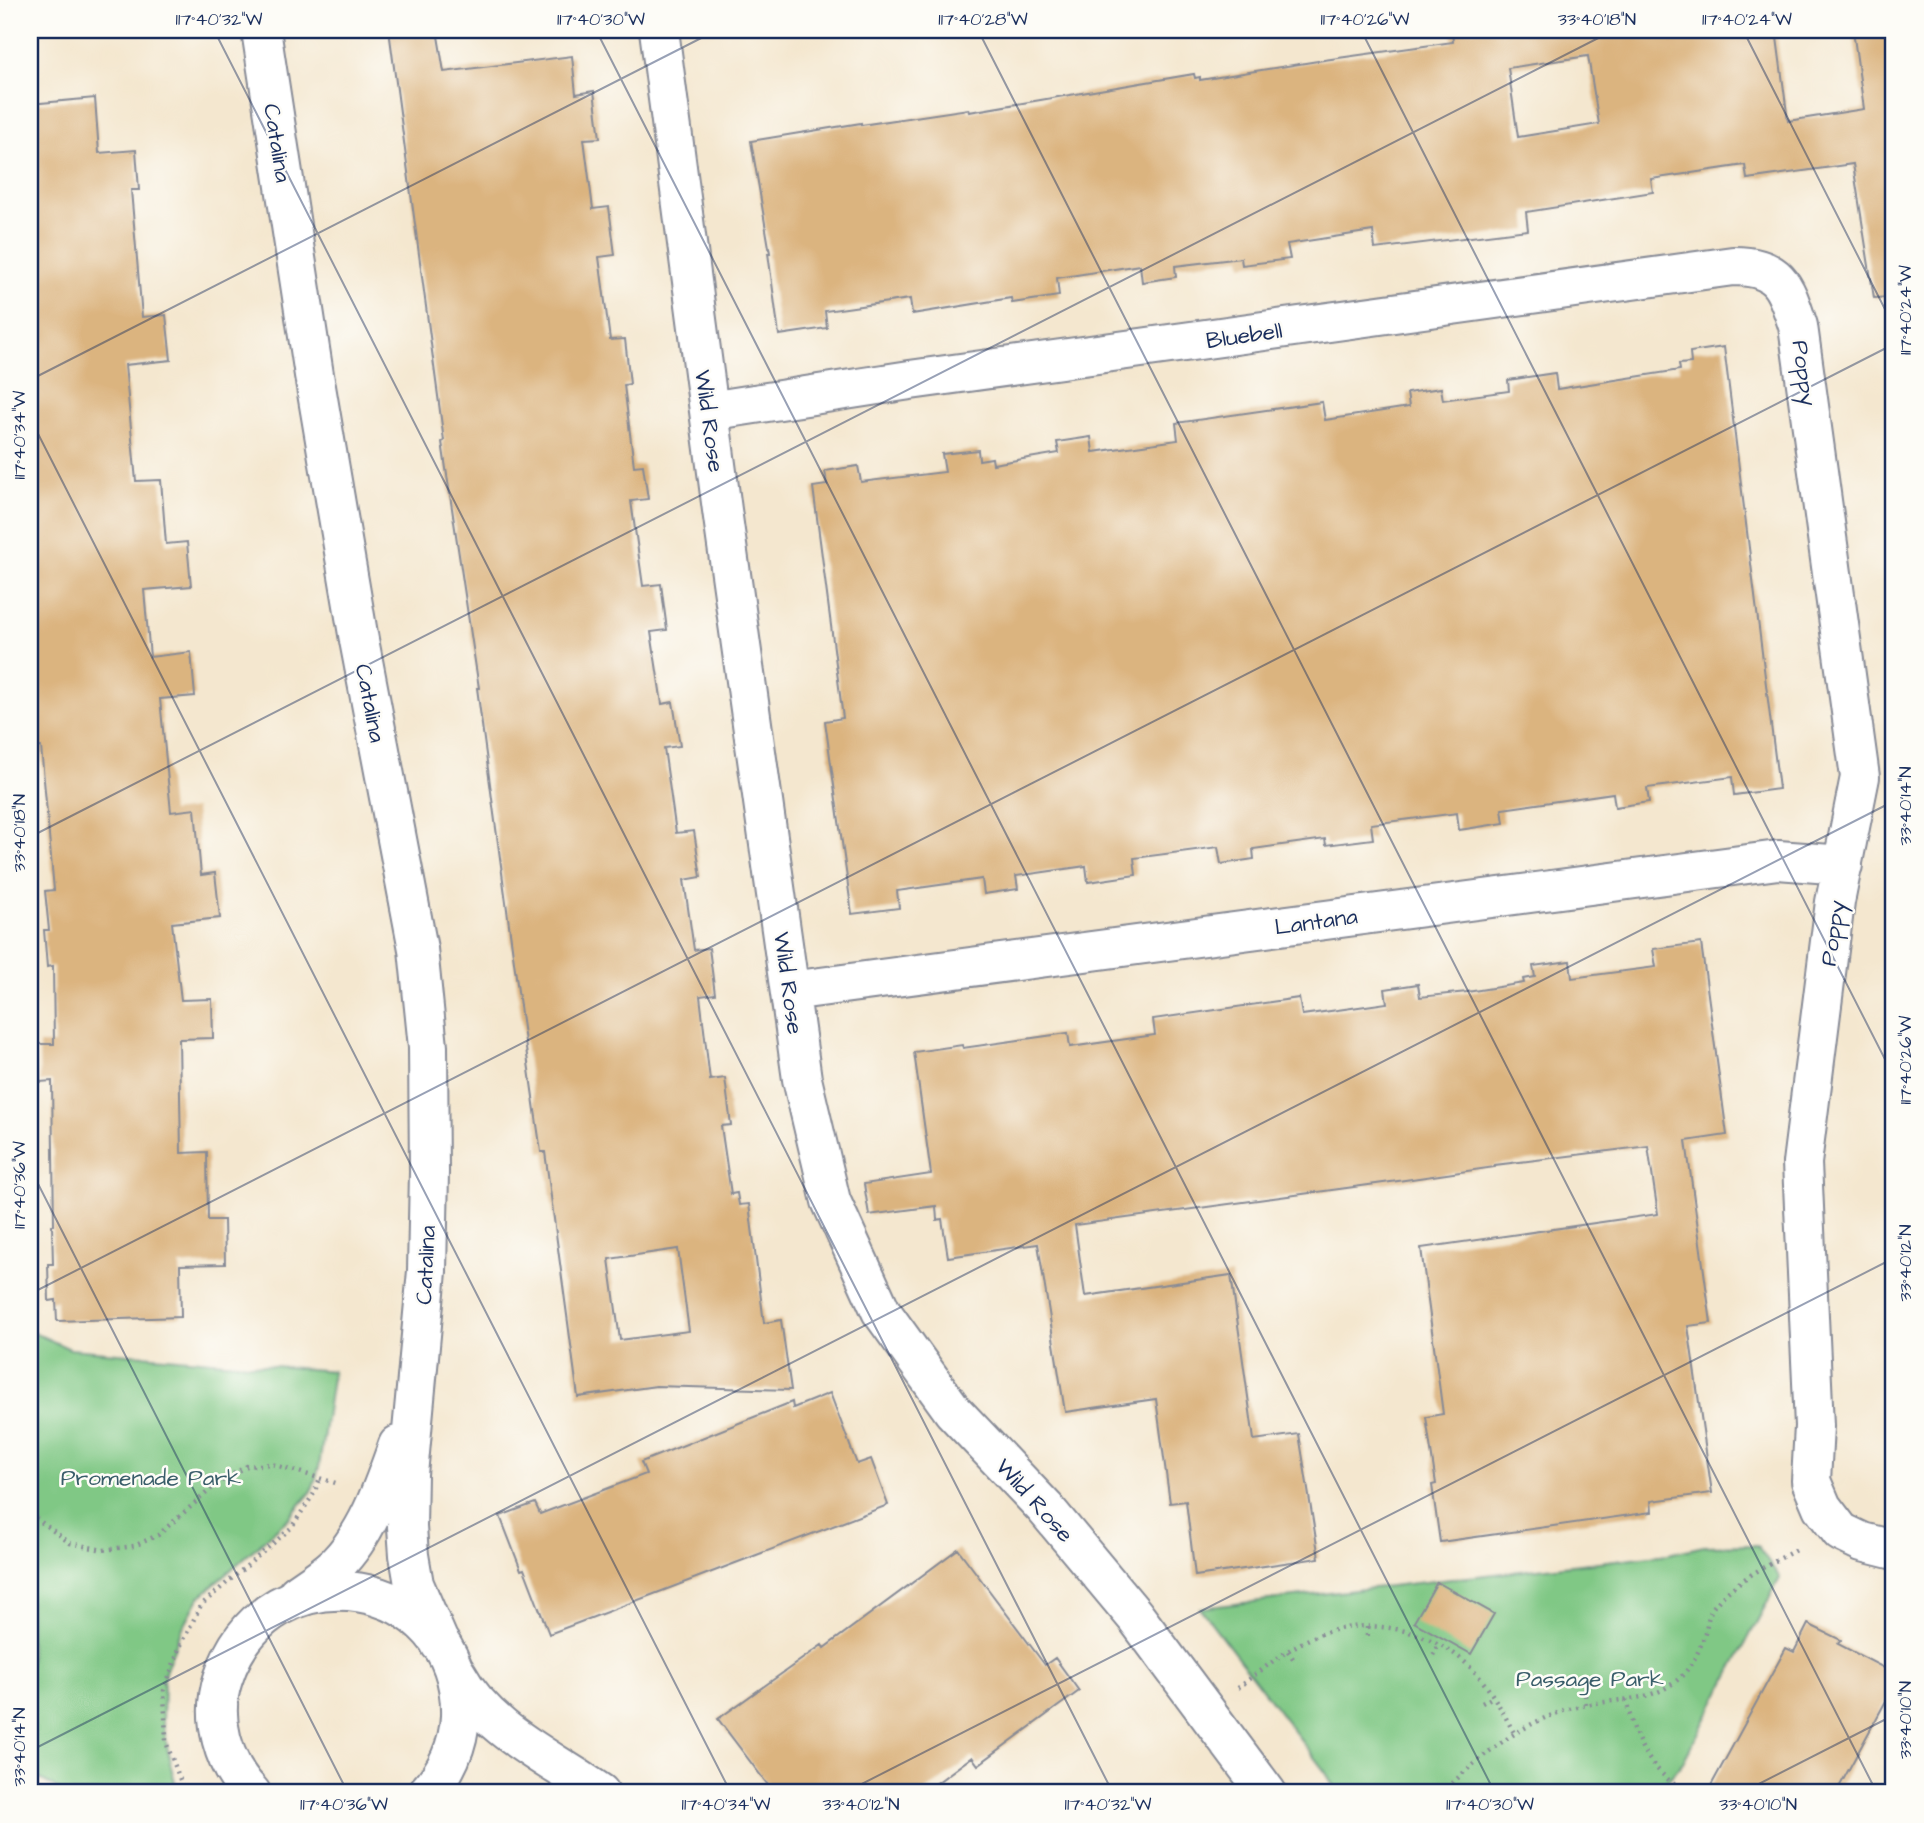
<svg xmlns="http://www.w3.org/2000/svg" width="1924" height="1823" font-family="'Architects Daughter',sans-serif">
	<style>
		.green { fill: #80c885; stroke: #4e7c72; stroke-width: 2 }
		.building { fill: #dbb47f; fill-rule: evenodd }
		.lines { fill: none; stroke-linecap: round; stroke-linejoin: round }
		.minor-casing { stroke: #888b96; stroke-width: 42 }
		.path { stroke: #888b96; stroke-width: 4.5; stroke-dasharray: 2 5; stroke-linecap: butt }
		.minor { stroke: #fff; stroke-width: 38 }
		.ticks { fill: none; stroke: #1b2f5e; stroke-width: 2; stroke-opacity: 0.45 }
		.labels { text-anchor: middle; stroke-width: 5; stroke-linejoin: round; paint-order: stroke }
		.street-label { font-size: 23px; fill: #1b2f5e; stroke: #fdfcf7 }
		.park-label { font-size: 23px; fill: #395d6a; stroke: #fdfcf7 }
		.neatline { fill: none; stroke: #1b2f5e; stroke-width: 2.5 }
		.ticks-label { font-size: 18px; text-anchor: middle; fill: #1b2f5e }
	</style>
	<rect width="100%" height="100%" fill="#fdfcf7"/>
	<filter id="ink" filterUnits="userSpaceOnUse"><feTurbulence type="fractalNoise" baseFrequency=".0143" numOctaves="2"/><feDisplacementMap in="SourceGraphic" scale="14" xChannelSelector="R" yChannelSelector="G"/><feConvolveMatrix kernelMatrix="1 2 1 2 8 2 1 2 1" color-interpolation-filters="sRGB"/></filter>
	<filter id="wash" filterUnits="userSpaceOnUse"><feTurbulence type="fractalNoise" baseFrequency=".00686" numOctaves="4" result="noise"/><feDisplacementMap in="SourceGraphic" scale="28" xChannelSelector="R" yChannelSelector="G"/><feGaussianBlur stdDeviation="1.57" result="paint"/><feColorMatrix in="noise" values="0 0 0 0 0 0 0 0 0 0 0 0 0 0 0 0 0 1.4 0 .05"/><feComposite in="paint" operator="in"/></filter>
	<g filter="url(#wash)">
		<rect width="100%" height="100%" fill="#f4e7cf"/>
		<path class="green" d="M30 1331 70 1349 333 1371 319 1467 312 1491 288 1519 199 1598 180 1633 164 1675 163 1722 170 1763 178 1793H64L30 1773Z
			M1757 1545 1780 1578 1683 1762 1657 1793H1338L1326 1773 1200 1608 1668 1554 1704 1546Z"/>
		<g id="blocks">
			<path class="building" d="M389 30H437L444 72 572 56 576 94 594 91 600 138 584 139 593 209 609 207 615 255 599 257 610 340 625 339 630 384 624 385 634 466 643 465 648 499 631 501 643 586 661 584 667 630 651 632 662 704 673 702 680 746 664 748 676 833 694 831 701 877 684 880 694 950 709 948 715 994 700 996 710 1080 725 1078 731 1125 721 1126 731 1194 737 1193 739 1205 749 1204 764 1323 781 1320 791 1390 656 1386 578 1397 545 1152H541L523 1028 477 688H479L442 442 444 441ZM678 1249 689 1331 620 1340 609 1259Z
				M1452 30H1776L1788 121 1864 109 1853 30H1894V297L1874 298 1853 164 1747 179 1745 165 1651 179 1653 192 1526 212 1528 230 1375 249 1373 231 1287 244 1290 259 1242 265 1241 258 1175 266 1176 277 1142 282 1140 265 1057 278 1059 296 1012 303 1011 298 912 314 910 299 825 311 827 328 779 335 768 253H770L751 141 861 123V125L968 109 969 112 1194 74 1195 78 1200 77V80L1324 60 1453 42ZM1588 56 1599 124 1518 137 1508 68Z
				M95 98 99 153 136 150 139 190H131L142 317 166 315 171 360 125 365 136 481 161 480 166 544 187 542 191 586 144 590 150 657 191 652 195 696 160 699 171 812 195 809 201 875 215 873 220 918 172 923 181 1000 212 999 213 1038 179 1039 181 1153 207 1152 208 1220H224L225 1264 180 1265 181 1317 57 1321 56 1300 49 1301 48 1264H53L52 1225H54L52 1081 40 1082 39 1044H54L53 966 47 967 44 930H49L45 891 54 890 41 747 30 748V104Z
				M1724 347 1779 789 1734 795 1732 777 1647 788 1649 802 1615 807 1613 793 1502 809 1504 823 1459 830 1457 813 1371 824 1373 839 1326 845 1325 839 1253 849 1254 859 1221 864 1218 847 1134 858 1136 875 1088 882 1086 866 1016 876 1018 889 984 894 982 879 897 891 899 908 852 914 825 721 843 718 813 487 827 485 825 471 858 466 861 482 945 472 942 454 978 450 979 460 992 458 993 464 1059 453 1057 442 1091 437 1093 452 1178 440 1176 423 1322 402 1325 420 1409 407 1407 393 1441 388 1443 400 1509 391 1508 380 1555 373 1557 389 1680 370 1679 364 1691 363 1690 352Z
				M1701 943 1727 1135 1686 1141 1711 1323 1688 1326 1712 1493 1651 1501 1652 1512 1440 1542 1432 1485 1436 1484 1426 1417 1443 1414 1421 1248 1658 1214 1648 1146 1495 1165V1167L1398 1181 1075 1225 1085 1296 1231 1275 1254 1440 1299 1434 1319 1558 1195 1576 1186 1501 1170 1503 1156 1399 1065 1412 1038 1244 948 1257 942 1219 937 1220 936 1206 869 1215 864 1184 931 1174 914 1052 962 1045 963 1048 1068 1033 1070 1047 1155 1035 1153 1019 1299 998 1302 1015 1387 1003 1385 989 1418 984 1420 997 1467 992 1524 983 1523 979 1535 977 1533 966 1570 961 1572 978 1656 967 1653 949Z
				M830 1393 857 1464 871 1459 888 1505 549 1634 524 1569 521 1570 500 1516 535 1503 540 1514 646 1474 641 1462 792 1402 793 1408Z
				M958 1549 1045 1665 1055 1658 1079 1691 978 1765 972 1757 923 1793H774L718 1719 822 1645 824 1648Z
				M1437 1582 1494 1614 1471 1654 1414 1622Z
				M1808 1624 1841 1640 1838 1644 1894 1673V1686L1836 1793H1707L1786 1648 1794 1652Z"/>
		</g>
	</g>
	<g filter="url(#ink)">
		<use href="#blocks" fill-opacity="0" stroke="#888b96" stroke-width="2"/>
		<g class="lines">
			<defs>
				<path id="minor" d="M261 30 314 375 359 640 418 949 428 1047 429 1172 427 1271 408 1474 407 1527 409 1555 414 1584 440 1644
					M659 30 722 510 802 1079 831 1201 881 1311 953 1411 1045 1508 1135 1616 1267 1793
					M709 411 910 380 1733 266C1780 266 1785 286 1798 326L1860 777 1835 902 1802 1163 1814 1426 1811 1481 1822 1507 1841 1532 1862 1542 1894 1550
					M790 991 1778 860 1843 865
					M297 1594C310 1585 324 1576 336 1565 368 1533 383 1487 398 1445
					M456 1673C487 1731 549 1757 600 1793
					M251 1793C223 1764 210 1718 223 1679 267 1541 464 1574 460 1716 459 1745 446 1773 427 1793"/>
			</defs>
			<use href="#minor" class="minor-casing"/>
			<path class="path" d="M30 1514 70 1543 103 1550 134 1546 158 1535 218 1483 247 1466 272 1464 339 1484
				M1367 1627V1638
				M1288 1651 1294 1660
				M1433 1655 1439 1645
				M1583 1674 1586 1705
				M1238 1688C1265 1668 1291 1644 1324 1633 1372 1617 1432 1630 1469 1666 1488 1684 1502 1710 1514 1733
				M1626 1700C1637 1746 1647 1766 1686 1793
				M1482 1703 1493 1697
				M185 1793 166 1742 164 1690 179 1649 201 1605 291 1528 313 1495 320 1479
				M1442 1793C1483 1753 1527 1717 1586 1705 1613 1699 1644 1702 1669 1686 1689 1674 1700 1652 1706 1629 1708 1620 1709 1612 1715 1605 1736 1579 1771 1564 1799 1548"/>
			<use href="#minor" class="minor"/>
		</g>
	</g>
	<path class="ticks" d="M214 30 1113 1793M596 30 1495 1793M978 30 1877 1793M1361 30 1894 1077M1743 30 1894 327M30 380 717 30M30 418 731 1793M30 837 1614 30M30 1168 348 1793M30 1294 1894 344M30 1751 1894 801M844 1793 1894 1258M1741 1793 1894 1715"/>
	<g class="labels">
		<g class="street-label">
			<text transform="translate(278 143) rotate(81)" y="8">Catalina</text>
			<text transform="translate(1244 335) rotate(-8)" y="8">Bluebell</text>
			<text transform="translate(1805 373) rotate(82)" y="8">Poppy</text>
			<text transform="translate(710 421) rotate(82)" y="8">Wild Rose</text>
			<text transform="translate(371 703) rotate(79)" y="8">Catalina</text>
			<text transform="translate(1316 921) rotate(-8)" y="8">Lantana</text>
			<text transform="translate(1832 933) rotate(-82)" y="8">Poppy</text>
			<text transform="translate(789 983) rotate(82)" y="8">Wild Rose</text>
			<text transform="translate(425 1265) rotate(-87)" y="8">Catalina</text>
			<text transform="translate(1035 1500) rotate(48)" y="8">Wild Rose</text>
		</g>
		<g class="park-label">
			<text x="151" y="1485">Promenade Park</text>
			<text x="1590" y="1686">Passage Park</text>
		</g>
	</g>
	<rect width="1924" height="1823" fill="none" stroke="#fdfcf7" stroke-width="77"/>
	<rect x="38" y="38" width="1847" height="1746" class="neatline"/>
	<g class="ticks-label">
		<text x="219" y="25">117°40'32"W</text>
		<text x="601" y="25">117°40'30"W</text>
		<text x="983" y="25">117°40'28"W</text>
		<text x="1365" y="25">117°40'26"W</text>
		<text x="1597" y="25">33°40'18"N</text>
		<text x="1747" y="25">117°40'24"W</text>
		<text transform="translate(1905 310) rotate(-90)" y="6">117°40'24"W</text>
		<text transform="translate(19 435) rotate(-90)" y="6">117°40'34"W</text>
		<text transform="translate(1905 806) rotate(-90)" y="6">33°40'14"N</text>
		<text transform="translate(19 833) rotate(-90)" y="6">33°40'18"N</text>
		<text transform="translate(1905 1060) rotate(-90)" y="6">117°40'26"W</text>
		<text transform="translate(19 1185) rotate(-90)" y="6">117°40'36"W</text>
		<text transform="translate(1905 1263) rotate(-90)" y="6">33°40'12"N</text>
		<text transform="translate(1905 1720) rotate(-90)" y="6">33°40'10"N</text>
		<text transform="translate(19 1747) rotate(-90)" y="6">33°40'14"N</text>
		<text x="344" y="1810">117°40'36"W</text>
		<text x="726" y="1810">117°40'34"W</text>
		<text x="861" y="1810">33°40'12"N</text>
		<text x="1108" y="1810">117°40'32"W</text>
		<text x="1490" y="1810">117°40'30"W</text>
		<text x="1758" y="1810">33°40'10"N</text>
	</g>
</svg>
